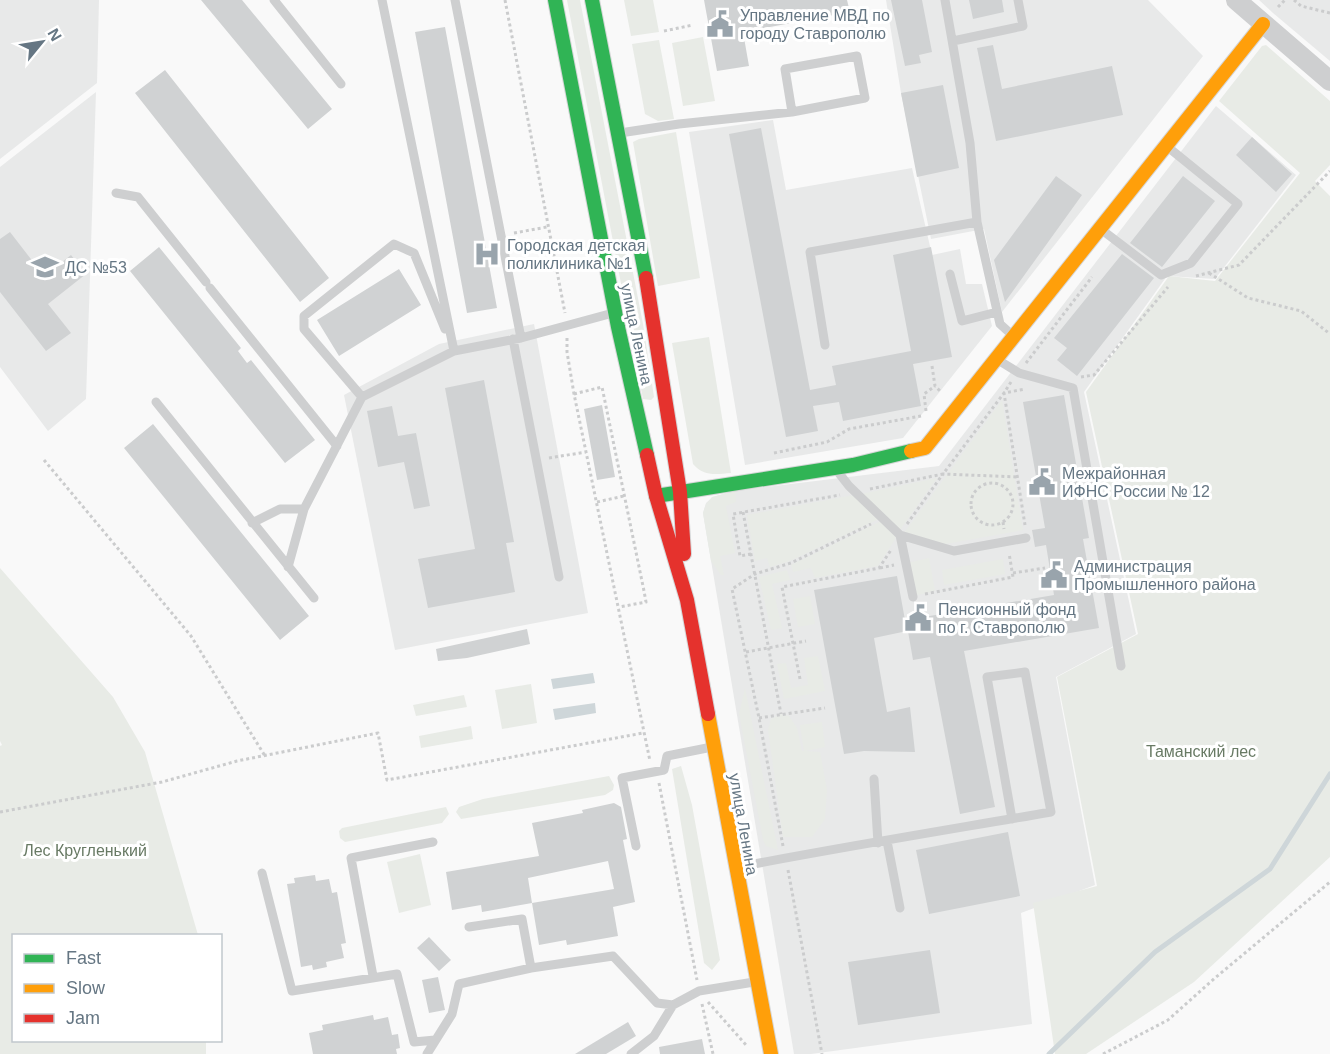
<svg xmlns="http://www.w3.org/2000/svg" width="1330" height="1054" font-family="Arial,sans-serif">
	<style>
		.built { fill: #e8e9e9 }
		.green { fill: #e8ebe6 }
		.water { fill: #ced6d9 }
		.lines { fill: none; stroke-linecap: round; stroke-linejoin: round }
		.stream { stroke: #ced6d9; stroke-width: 5 }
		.building { fill: #d0d2d3; fill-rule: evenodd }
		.fast-casing { stroke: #d5d6d7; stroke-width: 16 }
		.slow-casing { stroke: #d5d6d7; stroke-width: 16 }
		.jam-casing { stroke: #d5d6d7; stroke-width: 16 }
		.path { stroke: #cbcccd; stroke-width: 3; stroke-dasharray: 3 3; stroke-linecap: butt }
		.lane { stroke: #cecfd0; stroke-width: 9 }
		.street { stroke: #cecfd0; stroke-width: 20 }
		.fast { stroke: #30b455; stroke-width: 14 }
		.slow { stroke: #ff9f0a; stroke-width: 14 }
		.jam { stroke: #e5322d; stroke-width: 14 }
		.labels { text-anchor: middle; stroke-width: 6; stroke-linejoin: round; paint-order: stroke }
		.poi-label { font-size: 16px; fill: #657683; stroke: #fff; text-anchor: start }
		.street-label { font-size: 16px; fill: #657683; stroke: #fff }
		.park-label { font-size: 16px; fill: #687a64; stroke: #fff }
	</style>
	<rect width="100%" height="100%" fill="#f9f9f9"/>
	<path class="built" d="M0 0H99L97 83 0 159Z
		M886 0H1148L1203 56 1002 312 984 229 931 239 901 93Z
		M1259 0H1330V61L1273 13Z
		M96 92 86 399 48 431 0 367V167Z
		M1216 106 1296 175 1215 279 1167 276 1084 392 1136 634 1056 677 1095 885 1021 913 1032 1024 811 1054H794L703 513 706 503 713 497 734 491 939 466Z
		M773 120 786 190 912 168 932 255 960 249 966 284H982L992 326 903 438 745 465 689 132Z
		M534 324 588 613 395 650 344 395 439 344Z"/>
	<path class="green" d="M567 0H580L643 324 654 397 651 400 643 399Z
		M624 0H653L659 32 631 36Z
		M703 37 715 101 683 106 672 43Z
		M659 40 674 119 658 121 645 114 632 44Z
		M1266 45 1330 101V165L1315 181 1330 196V857L1194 982 1086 1054H1055L1033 903 1097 886 1057 677 1138 634 1086 392 1169 276 1215 281 1300 173 1219 101 1262 46Z
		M676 132 700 278 658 286 633 142 639 139Z
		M709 337 731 473C716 474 704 477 693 464L672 343Z
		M1002 400 1023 530 940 545 904 533Z
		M937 478 900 530 861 494Z
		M735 491 736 502 726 506 735 553 720 556 724 575H721L711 561 703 513 706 504 712 497Z
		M854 495 879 519 790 561 770 567 767 558 755 561 747 515Z
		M881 521 897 536 878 566 815 578 811 568 793 572 791 565Z
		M929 558 935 591 913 596 907 563Z
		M1003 559 1005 574 944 585 942 570Z
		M0 568 113 697 145 752 198 935 14 936V1040L206 1041V1054H0V746L2 745 0 741Z
		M787 570 790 580 772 584 782 628 771 630 759 577Z
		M810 596 815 624 798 627 793 599Z
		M818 656 825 691 784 699 777 664 786 663 791 688 808 685 804 658Z
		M531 684 537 723 502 729 495 690Z
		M745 688 778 850 766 846 763 840 739 714Z
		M464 695 467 707 416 716 413 705Z
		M781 714 789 716 797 728 802 751H804L800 725 822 722 825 747 805 751 820 752 827 790 825 819 812 837H783L768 730 771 719Z
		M471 726 473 739 421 748 419 736Z
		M681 766 692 805 720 960 712 970 704 963 672 769Z
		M609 776 614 785 613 790 605 795 461 819 456 812 459 807 483 799Z
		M446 807 449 814 442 823 345 842 340 838 339 831 342 828Z
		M420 854 431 905 399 913 387 862Z"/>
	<path class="water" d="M593 673 595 683 553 689 551 679Z
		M595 703 596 713 555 720 553 709Z"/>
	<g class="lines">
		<path class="stream" d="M1049 1054 1155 952 1270 869 1330 774"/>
	</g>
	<path class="building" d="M201 0H242L332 109 308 129Z
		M704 0H847L850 12 743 32 749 66 717 71Z
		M891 0H922L932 52 919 55 921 63 905 66Z
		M969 0H1002L1004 12 973 19Z
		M445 27 497 308 467 313 415 32Z
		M993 45 1002 89 1112 66 1123 115 996 141 977 48Z
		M165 70 329 278 300 302 135 93Z
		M943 85 959 168 917 177 901 93Z
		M761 128 810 390 836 385 832 366 911 351 893 255 931 247 952 357 913 364 921 406 843 421 839 402 813 406 818 431 786 437 729 134Z
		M1252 137 1292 174 1276 192 1236 155Z
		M1056 176 1082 195 1005 302 994 260Z
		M1183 176 1215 201 1162 267 1130 243Z
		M10 232 44 276 71 255 86 274 48 304 71 333 46 351 0 292V239Z
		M159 247 241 348 238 351 247 363 251 360 315 440 285 463 130 271Z
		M1122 254 1154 278 1077 376 1057 360 1067 348 1054 338Z
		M399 269 421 305 339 356 317 320Z
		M484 380 514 542 506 543 515 592 428 608 418 559 475 549 445 388Z
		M1064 395 1089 538 1083 539 1099 628 964 651 995 807 960 814 930 657 913 660 906 620 1054 595 1046 545 1035 547 1032 530 1045 528 1023 402Z
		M602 405 615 477 597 480 584 409Z
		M392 406 398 436 416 433 430 506 414 509 404 462 378 467 367 411Z
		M153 424 309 616 280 640 124 448Z
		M897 576 907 631 874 638 887 712 910 707 915 752 864 751 844 754 814 590Z
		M527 629 530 644 467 658 438 661 436 649Z
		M614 803 621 807 627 839 623 840 635 902 613 907 618 936 567 945 566 940 539 945 532 903 482 912 481 905 452 910 446 872 539 856 532 823 583 813 582 810ZM608 861 614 889 532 903 528 878Z
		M1008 832 1020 896 929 914 916 850Z
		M315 875 316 881 329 879 332 893 337 892 346 943 341 944 344 958 326 962 327 967 313 970 312 965 301 967 287 884 295 883 294 878Z
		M429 937 451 960 439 971 417 948Z
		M930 950 940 1013 858 1025 848 962Z
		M438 977 445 1010 429 1013 422 980Z
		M373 1015 374 1020 388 1017 392 1035 398 1034 400 1048 396 1049 397 1054H313L309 1033 323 1030 322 1025Z
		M628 1022 636 1036 606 1054H575Z
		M702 1039 705 1054H660L659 1047Z"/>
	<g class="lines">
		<defs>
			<path id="fast" d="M555 0 618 327 647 455
				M592 0 646 278
				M656 496 853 465 911 451"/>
			<path id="slow" d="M911 451 925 448 1263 24
				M708 714 771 1054"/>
			<path id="jam" d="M646 278 680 492 684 554
				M647 455 656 496 687 600 708 714"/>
		</defs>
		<use href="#fast" class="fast-casing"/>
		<use href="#slow" class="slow-casing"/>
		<use href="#jam" class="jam-casing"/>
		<path class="path" d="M505 0 565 313
			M1294 0 1301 6 1330 13
			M1278 7 1285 0
			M664 31 693 25
			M514 233 547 227
			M1209 273 1248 298 1301 311 1330 334
			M1196 276 1239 265 1330 171
			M567 338V352L574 394 650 761
			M1026 363 1092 277
			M932 366 935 386 941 392
			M1081 377 1094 375 1168 287
			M1011 382 1004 393 1025 525
			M574 394 602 387 644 591 646 602 619 607
			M926 411 924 394 935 386
			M774 453 827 442 849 429 921 416
			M549 458 586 452
			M44 460 191 636 265 756
			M971 504a21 21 0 1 1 42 0a21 21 0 1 1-42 0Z
			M870 489 943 474 1004 393 1025 389
			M597 502 624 496
			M743 512 781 714
			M1003 522 1004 529
			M907 524 943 474 1018 477
			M751 554 740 556 733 514 840 495
			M880 568 894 565
			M1013 573 1045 568
			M925 594 1013 577 1009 553
			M746 652 806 641
			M800 679 782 587 879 568 891 550
			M759 718 825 708
			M659 783 697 980
			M0 812 162 782 237 761 378 733 387 780 643 733
			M783 846 759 718 732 589 755 574 791 563 871 524
			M788 870 822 1054
			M708 1002 747 1046
			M702 1004 713 1054
			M1103 1054 1168 1020 1215 978 1330 882"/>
		<path class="lane" d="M274 0 341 84
			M382 0 454 351
			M455 0 521 338
			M945 0 970 143 977 222 1000 324 1011 334
			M953 41 1023 26 1018 0
			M620 133 679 124 792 112 865 98 857 56 785 69 792 112
			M116 193 138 197 206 282
			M1102 230 1161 275 1191 263 1238 204 1169 148
			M950 274 962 321 997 312
			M210 288 337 446
			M513 339 559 577
			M825 345 810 252 977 222
			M998 360 1019 373 1073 388 1121 666
			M362 397 304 329V316L394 244 414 253 445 329
			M156 402 314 598
			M838 472 849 486 900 535 913 597
			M252 523 280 509H304
			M900 535 954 551 1026 538
			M288 567 304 509 362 397 454 351 521 338 613 313
			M874 779 878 843
			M887 841 900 908
			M636 846 622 778 664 770 667 756 712 747
			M738 867C842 847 947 830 1051 812L1025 672 987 677 1012 819
			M262 873 292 991 397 974 414 1042 435 1040
			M469 927 522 919 531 968
			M373 976 351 858 433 842
			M427 1054 452 1014 459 984 531 968 613 956 657 1003 673 1005 699 991 754 982
			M631 1054 654 1036 673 1005"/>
		<path class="street" d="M1236 0 1330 81"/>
		<use href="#fast" class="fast"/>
		<use href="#slow" class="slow"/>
		<use href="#jam" class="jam"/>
	</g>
	<defs>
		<symbol id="civic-bare" viewBox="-9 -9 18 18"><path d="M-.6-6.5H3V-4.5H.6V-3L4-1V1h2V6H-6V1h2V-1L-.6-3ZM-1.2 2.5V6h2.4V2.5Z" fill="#99a4ac" stroke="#fff" stroke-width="2.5" paint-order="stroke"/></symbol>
		<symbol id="hospital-bare" viewBox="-9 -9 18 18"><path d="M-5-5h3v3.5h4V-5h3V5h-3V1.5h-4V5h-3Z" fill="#99a4ac" stroke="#fff" stroke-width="2.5" paint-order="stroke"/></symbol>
		<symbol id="school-bare" viewBox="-9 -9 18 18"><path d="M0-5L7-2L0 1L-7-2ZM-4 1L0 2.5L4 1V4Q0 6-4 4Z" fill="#99a4ac" stroke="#fff" stroke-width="2.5" paint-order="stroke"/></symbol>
	</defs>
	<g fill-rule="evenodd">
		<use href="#civic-bare" x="701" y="5" width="38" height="38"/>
		<use href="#hospital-bare" x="468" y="235" width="38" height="38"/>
		<use href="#school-bare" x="26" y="248" width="38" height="38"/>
		<use href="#civic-bare" x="1023" y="463" width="38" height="38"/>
		<use href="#civic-bare" x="1035" y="556" width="38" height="38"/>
		<use href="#civic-bare" x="899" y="599" width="38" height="38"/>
	</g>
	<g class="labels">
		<g class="poi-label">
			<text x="740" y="21">Управление МВД по<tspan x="740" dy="18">городу Ставрополю</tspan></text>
			<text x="507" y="251">Городская детская<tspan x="507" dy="18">поликлиника №1</tspan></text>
			<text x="65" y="273">ДС №53</text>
			<text x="1062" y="479">Межрайонная<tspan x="1062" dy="18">ИФНС России № 12</tspan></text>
			<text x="1074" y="572">Администрация<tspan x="1074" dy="18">Промышленного района</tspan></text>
			<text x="938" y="615">Пенсионный фонд<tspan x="938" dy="18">по г. Ставрополю</tspan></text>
		</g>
		<g class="street-label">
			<text transform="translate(637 334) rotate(78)" y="6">улица Ленина</text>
			<text transform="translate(744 824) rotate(80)" y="6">улица Ленина</text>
		</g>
		<g class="park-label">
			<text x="1201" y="757">Таманский лес</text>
			<text x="85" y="856">Лес Кругленький</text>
		</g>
	</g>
	<rect x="12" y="934" width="210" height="108" fill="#ffffff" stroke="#c1c8cd" stroke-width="1.5"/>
	<rect x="24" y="954" width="30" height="9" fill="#30b455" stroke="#c1c8cd" stroke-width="1.5"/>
	<text x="66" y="964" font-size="18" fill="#657683">Fast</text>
	<rect x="24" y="984" width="30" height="9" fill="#ff9f0a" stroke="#c1c8cd" stroke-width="1.5"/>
	<text x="66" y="994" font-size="18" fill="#657683">Slow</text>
	<rect x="24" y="1014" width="30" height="9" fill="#e5322d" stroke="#c1c8cd" stroke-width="1.5"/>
	<text x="66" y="1024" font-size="18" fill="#657683">Jam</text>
	<g transform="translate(42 42) rotate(60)" stroke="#ffffff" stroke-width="4.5" paint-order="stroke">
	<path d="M0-4.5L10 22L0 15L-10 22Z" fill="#657683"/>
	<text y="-9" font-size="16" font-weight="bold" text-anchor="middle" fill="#657683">N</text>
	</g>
</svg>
